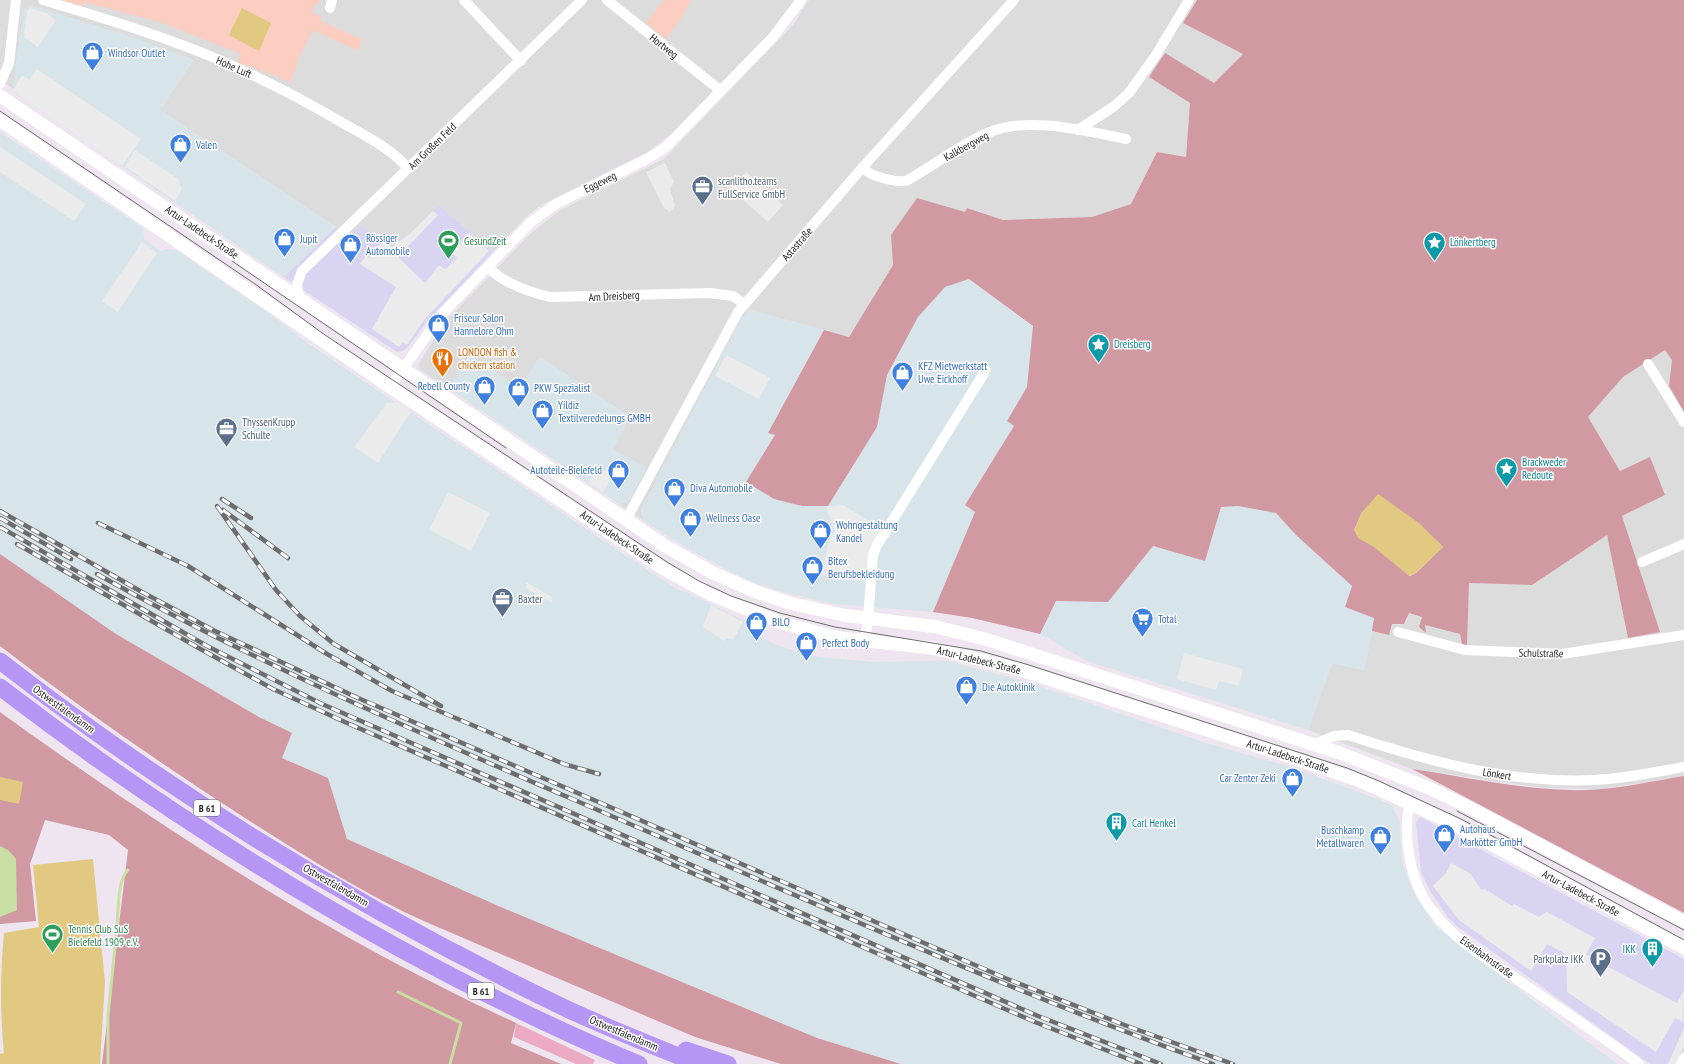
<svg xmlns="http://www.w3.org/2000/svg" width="1684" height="1064" font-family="'PT Sans Narrow',sans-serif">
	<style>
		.residential { fill: #dcdcdd }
		.commercial { fill: #d9d4f1 }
		.industrial { fill: #d7e4ea }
		.grass { fill: #ecaac2 }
		.forest { fill: #d199a2; fill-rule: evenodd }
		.park { fill: #fbcec1 }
		.pitch { fill: #e2c981 }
		.parking { fill: #ebebeb }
		.water { fill: #cadfa4 }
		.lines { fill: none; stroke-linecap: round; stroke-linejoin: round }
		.stream { stroke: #cadfa4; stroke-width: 3 }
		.minor { stroke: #fff; stroke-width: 10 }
		.tertiary { stroke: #fff; stroke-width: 13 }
		.trunk { stroke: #b696f4; stroke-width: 17 }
		.tram { stroke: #6d6d6d; stroke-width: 1 }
		.rail-casing { stroke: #6d6d6d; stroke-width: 4.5 }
		.rail { stroke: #fff; stroke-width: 3; stroke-dasharray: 9; stroke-linecap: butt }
		.labels { text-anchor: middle; stroke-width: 3; stroke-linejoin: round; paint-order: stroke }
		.shield { fill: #fff; stroke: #626262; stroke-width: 1 }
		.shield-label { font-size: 10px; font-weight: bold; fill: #1f1f1f }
		.street-label { font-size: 11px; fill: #1f1f1f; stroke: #fff }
		.shop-label { font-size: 11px; fill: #366cbe; stroke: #fff; text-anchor: start }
		.service-label { font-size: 11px; fill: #4e5e75; stroke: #fff; text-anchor: start }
		.leisure-label { font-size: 11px; fill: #27864d; stroke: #fff; text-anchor: start }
		.culture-label { font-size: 11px; fill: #0d838f; stroke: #fff; text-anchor: start }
		.food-label { font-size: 11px; fill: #c56008; stroke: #fff; text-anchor: start }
	</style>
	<rect width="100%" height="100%" fill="#eee5f0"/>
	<path class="residential" d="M0 0H795L769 34 671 134 647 152 541 205 527 216 493 252 439 205 410 234 391 247 362 225 349 236 160 110 193 60 128 36 30 5 24 10 14 80V89L0 81Z
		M809 0H1197L1184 23 1243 53 1214 83 1165 54 1149 77 1190 103 1186 157 1157 152 1131 204 1092 217 1003 220 968 208 965 212 891 235 893 265 849 337 750 310 741 319 642 508 641 512 644 521 619 504 628 501 631 498 613 449 630 417 540 357 520 388 470 356 448 388 419 369 418 365 445 322 531 233 559 211 664 159 793 25Z
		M1665 349 1672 360 1669 386 1684 412V776L1602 789 1544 788 1412 769 1308 730 1332 663 1364 670 1372 631 1389 635 1392 624 1400 625 1406 622 1409 613 1422 617 1425 625 1460 634 1462 644 1469 583 1532 585 1607 535 1628 638 1659 632 1622 516 1664 495 1650 457 1620 471 1588 417 1623 377Z"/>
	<path class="commercial" d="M439 205 493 252 428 320 408 347 403 351 397 352 282 276 287 274 336 227 349 236 362 225 391 247 410 234Z
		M1420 817 1684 959V1050L1677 1064H1650L1458 927 1447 916 1430 891 1421 872 1416 823Z"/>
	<path class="industrial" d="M30 5 128 36 193 59 160 110 336 227 287 274 282 276 18 95 13 86 14 75 24 10Z
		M0 132 143 228 144 239 161 251 166 249 176 250 273 316 302 339 368 384 678 590 687 592 744 621 745 628 776 645 818 657 872 662 947 661 1024 681 1203 742 1294 768 1385 802 1392 806 1399 820 1402 861 1411 888 1435 926 1617 1064H901L817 1038 503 908 347 839 328 778 282 758 292 733 259 717 116 634 0 554Z
		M969 279 1033 327 1027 387 1007 421 1014 426 965 505 975 511 933 612 834 604 790 594 760 585 731 572 687 548 644 521 641 512 642 508 741 319 750 310 824 330 768 433 775 435 746 482 774 499 802 506H828L877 427 887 375 918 317 945 287Z
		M470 356 520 388 540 357 630 417 613 449 647 468 628 501 619 504 448 388Z
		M1221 506H1238L1276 513 1296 535 1352 586 1345 607 1375 618 1364 670 1332 663 1308 730 1087 661 1040 634 1056 601 1108 602 1153 546 1205 561Z"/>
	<path class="grass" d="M516 1023 595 1060 593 1064H576L514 1037Z"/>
	<path class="forest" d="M1197 0H1684V412L1669 386 1672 360 1665 350 1623 377 1588 417 1620 471 1650 457 1665 495 1622 516 1660 632 1628 638 1607 535 1532 585 1469 583 1467 645 1462 644 1460 634 1425 625 1426 633 1419 627 1422 617 1409 613 1404 624H1392L1389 635 1372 631 1374 618 1345 607 1352 586 1296 535 1276 513 1238 506 1221 507 1205 561 1153 546 1108 602 1056 601 1040 634 972 618 933 612 975 512 965 505 1014 426 1007 421 1027 387 1033 326 969 279 945 287 918 317 887 375 877 427 828 506H802L774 499 746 482 775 435 768 433 824 330 849 337 893 265 891 235 917 198 965 212 967 208 1003 220 1092 217 1131 204 1157 152 1186 157 1190 103 1149 77 1165 53 1214 83 1243 54 1183 23ZM1362 512 1437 541 1443 547 1416 573 1410 576 1354 530Z
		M0 554 116 634 259 717 292 733 282 758 328 778 347 839 503 908 817 1038 901 1064H781L695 1037 426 922C363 894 304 855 245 818 161 764 79 707 0 646Z
		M0 712C163 830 334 939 516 1023L511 1043 561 1064H102L128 850 109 835 45 820 30 864 36 921 0 924Z
		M1412 769C1467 777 1532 792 1587 790 1620 789 1652 781 1684 776V913Z"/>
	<path class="park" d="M49 0H321L317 4H314L312 13 314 14 321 16V21L361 39 359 51 313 30 301 53 290 83 276 76 238 62 241 54 160 22 84 2 82 9Z
		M664 0H691L681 19 666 39 646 23Z"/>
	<path class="pitch" d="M242 8 271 23 259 51 229 35Z
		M1378 494 1419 523 1443 547 1416 573 1409 576 1374 547 1358 538 1354 530 1362 512Z
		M0 777 23 782 19 804 0 800Z
		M93 859 105 982 100 1064H0V1054L4 1053C0 1012 0 974 4 933L39 927 33 865Z"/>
	<path class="parking" d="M30 8 46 13 56 20 38 47 24 37 27 11Z
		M37 69 141 139 122 166 18 95 14 89 22 75 29 80Z
		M0 147 86 204 74 221 0 172Z
		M135 150 178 179 182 189 175 201 125 167Z
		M665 163 674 182 670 189 675 206 670 212 664 208 646 172Z
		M746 172 783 205 768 222 731 189Z
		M433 211 438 215 398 257 425 283 439 265 444 269 447 268 457 258 451 252 469 233 489 251 424 320 407 345 403 342 399 347 372 329 396 287 360 264 366 256 370 258 382 241 392 247 410 234Z
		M142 242 157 253 118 312 102 301Z
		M726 355 770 378 759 399 715 376Z
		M396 402 411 412 378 463 354 447 387 403Z
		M608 466 616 471 603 492 588 483 598 467 604 471Z
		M448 492 490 513 471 551 429 530Z
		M843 505 882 529 866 582 821 575 829 541 835 531 826 507Z
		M526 582 552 597V603L526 588Z
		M711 605 743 622 733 640 726 638 724 641 703 627Z
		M1184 653 1243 669 1239 686 1219 681 1216 690 1177 679Z
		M1451 863 1471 874 1481 890 1485 889 1512 906 1514 904 1539 917 1547 912 1595 938 1586 954 1595 960 1677 1003 1684 990 1683 1022 1675 1018 1656 1052 1567 992 1566 954 1547 944 1531 971 1459 920 1433 886 1446 873Z
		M1684 1028V1046L1676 1064H1668Z"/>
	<path class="water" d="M0 846 8 850 16 859 17 910 0 917Z"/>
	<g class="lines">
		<path class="stream" d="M117 923C119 908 117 881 128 870
			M398 992 461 1023 450 1064
			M108 1064V1016L117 927"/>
		<path class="minor" d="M43 0C103 18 164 36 222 61 265 80 306 101 346 125 366 136 395 151 408 169
			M464 0 521 61
			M607 0 721 91
			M330 8 332 0
			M0 84 9 63 16 0
			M1078 130 1113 107 1129 93 1156 55 1189 0
			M862 168C873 177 893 182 906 181 935 165 960 144 990 132 1030 116 1085 131 1126 139
			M488 267C503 283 529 292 550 297L710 293 733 296 744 304
			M299 298 297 284 302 271 582 0
			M1648 364 1684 422
			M390 387 443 313 531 222 556 204 649 158 666 147 773 37 801 0
			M626 520 738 312 862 168 1014 0
			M1642 562 1684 544
			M1398 632 1465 650 1562 654 1684 635
			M865 640 868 618 873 555 876 547 986 370
			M1315 744 1334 736 1348 735C1428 761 1509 784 1594 780 1624 779 1654 772 1684 767
			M1410 802C1402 835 1410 882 1431 909 1452 938 1485 958 1515 978 1556 1006 1599 1034 1639 1064
			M1681 1064 1684 1058"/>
		<path class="tertiary" d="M0 96 665 546 713 573 754 591 789 603 843 615 937 627 985 639 1340 753 1429 788 1474 810 1684 922
			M0 120 390 387 664 569 712 595 781 623 840 638 932 648 1017 669 1288 756 1363 782 1446 820 1684 948"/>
		<path class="trunk" d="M0 661C175 797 367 913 567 1009 610 1029 654 1046 698 1064
			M0 687C126 784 258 870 397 947 476 990 556 1030 639 1064
			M686 1050 728 1064"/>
		<path class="tram" d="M0 111 255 284 325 335 667 562 699 581 731 596 780 613 835 627 981 651 1029 665 1347 768 1379 781 1461 819 1684 940
			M232 261 506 448
			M1457 811 1684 930"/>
		<defs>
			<path id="rail" d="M222 499 251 518
				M217 506 276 590 300 616 334 644 441 706
				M223 510 288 558
				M0 511 142 592 215 631 358 698 1005 978 1127 1026 1233 1064
				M0 518 71 559
				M98 523 188 566 327 654 392 691 564 764 599 774
				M0 527 207 646 322 704 1038 1016 1161 1064
				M17 544 204 651 273 689 347 723 1035 1022 1141 1064
				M97 574C268 670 450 746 630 824 823 907 1015 993 1213 1064"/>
		</defs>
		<use href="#rail" class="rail-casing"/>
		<use href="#rail" class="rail"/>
	</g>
	<defs>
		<symbol id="shop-pin" viewBox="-11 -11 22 30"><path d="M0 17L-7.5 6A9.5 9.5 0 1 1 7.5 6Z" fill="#3f7fe0" stroke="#fff"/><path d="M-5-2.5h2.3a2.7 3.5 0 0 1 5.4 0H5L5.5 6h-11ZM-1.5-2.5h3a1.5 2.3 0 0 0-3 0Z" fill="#fff"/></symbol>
		<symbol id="office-pin" viewBox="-11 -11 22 30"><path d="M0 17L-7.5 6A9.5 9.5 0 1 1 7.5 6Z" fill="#5c6f8a" stroke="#fff"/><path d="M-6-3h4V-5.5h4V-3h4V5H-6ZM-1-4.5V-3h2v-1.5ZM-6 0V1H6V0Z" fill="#fff"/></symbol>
		<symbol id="stadium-pin" viewBox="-11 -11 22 30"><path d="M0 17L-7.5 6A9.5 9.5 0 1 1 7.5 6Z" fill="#2e9e5b" stroke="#fff"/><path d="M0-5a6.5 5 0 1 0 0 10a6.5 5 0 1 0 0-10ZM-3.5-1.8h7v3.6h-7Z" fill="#fff"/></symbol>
		<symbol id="sight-pin" viewBox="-11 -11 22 30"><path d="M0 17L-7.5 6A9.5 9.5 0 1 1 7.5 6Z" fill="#0f9aa8" stroke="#fff"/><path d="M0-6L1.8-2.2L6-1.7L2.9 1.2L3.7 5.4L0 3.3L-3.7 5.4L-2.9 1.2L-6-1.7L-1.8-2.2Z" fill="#fff"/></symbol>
		<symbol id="restaurant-pin" viewBox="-11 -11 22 30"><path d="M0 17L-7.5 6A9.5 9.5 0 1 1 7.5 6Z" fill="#e8710a" stroke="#fff"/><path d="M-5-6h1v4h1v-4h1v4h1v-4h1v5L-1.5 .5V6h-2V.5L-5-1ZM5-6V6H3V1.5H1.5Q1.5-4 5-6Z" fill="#fff"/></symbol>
		<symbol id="supermarket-pin" viewBox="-11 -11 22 30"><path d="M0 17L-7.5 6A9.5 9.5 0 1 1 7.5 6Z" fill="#3f7fe0" stroke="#fff"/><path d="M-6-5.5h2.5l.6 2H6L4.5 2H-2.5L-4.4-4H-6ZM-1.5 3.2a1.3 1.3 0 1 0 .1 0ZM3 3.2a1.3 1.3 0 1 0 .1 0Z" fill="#fff"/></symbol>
		<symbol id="building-pin" viewBox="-11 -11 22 30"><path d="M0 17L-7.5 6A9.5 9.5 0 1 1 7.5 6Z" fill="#0f9aa8" stroke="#fff"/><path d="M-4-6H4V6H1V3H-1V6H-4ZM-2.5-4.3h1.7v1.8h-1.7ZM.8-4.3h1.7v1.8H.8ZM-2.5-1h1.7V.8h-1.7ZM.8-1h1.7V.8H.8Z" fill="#fff"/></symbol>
		<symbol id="parking-pin" viewBox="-11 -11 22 30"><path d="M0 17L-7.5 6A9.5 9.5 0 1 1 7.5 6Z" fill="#5c6f8a" stroke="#fff"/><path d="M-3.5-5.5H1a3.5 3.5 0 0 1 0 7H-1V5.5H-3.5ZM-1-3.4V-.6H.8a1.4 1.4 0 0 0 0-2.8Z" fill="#fff"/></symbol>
	</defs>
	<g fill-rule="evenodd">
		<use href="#shop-pin" x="80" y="40" width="25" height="34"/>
		<use href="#shop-pin" x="168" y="132" width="25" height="34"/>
		<use href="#office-pin" x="690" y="174" width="25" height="34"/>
		<use href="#shop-pin" x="272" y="226" width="25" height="34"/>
		<use href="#stadium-pin" x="436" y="228" width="25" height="34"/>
		<use href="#sight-pin" x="1422" y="230" width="25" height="34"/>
		<use href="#shop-pin" x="338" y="232" width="25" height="34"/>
		<use href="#shop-pin" x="426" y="312" width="25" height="34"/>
		<use href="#sight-pin" x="1086" y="332" width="25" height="34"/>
		<use href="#restaurant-pin" x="430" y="346" width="25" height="34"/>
		<use href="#shop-pin" x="890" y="360" width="25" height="34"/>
		<use href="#shop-pin" x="472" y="374" width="25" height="34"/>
		<use href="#shop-pin" x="506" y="376" width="25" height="34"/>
		<use href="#shop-pin" x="530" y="398" width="25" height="34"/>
		<use href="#office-pin" x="214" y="416" width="25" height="34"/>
		<use href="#sight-pin" x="1494" y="456" width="25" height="34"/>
		<use href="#shop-pin" x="606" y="458" width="25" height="34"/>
		<use href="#shop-pin" x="662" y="476" width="25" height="34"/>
		<use href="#shop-pin" x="678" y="506" width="25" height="34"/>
		<use href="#shop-pin" x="808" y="518" width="25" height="34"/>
		<use href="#shop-pin" x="800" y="554" width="25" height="34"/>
		<use href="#office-pin" x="490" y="586" width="25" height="34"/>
		<use href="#supermarket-pin" x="1130" y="606" width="25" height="34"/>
		<use href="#shop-pin" x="744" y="610" width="25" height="34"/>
		<use href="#shop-pin" x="794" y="630" width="25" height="34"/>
		<use href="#shop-pin" x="954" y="674" width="25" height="34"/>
		<use href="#shop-pin" x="1280" y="766" width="25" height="34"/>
		<use href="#building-pin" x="1104" y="810" width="25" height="34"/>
		<use href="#shop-pin" x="1432" y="822" width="25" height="34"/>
		<use href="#shop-pin" x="1368" y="824" width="25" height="34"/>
		<use href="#stadium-pin" x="40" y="922" width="25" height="34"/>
		<use href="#building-pin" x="1640" y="936" width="25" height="34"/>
		<use href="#parking-pin" x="1588" y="946" width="25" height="34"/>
	</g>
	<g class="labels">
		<g class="shield">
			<rect x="194" y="800" width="26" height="16" rx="3"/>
			<rect x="468" y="983" width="26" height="16" rx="3"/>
		</g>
		<g class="shield-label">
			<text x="207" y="812">B 61</text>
			<text x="481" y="995">B 61</text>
		</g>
		<g class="street-label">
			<text transform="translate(664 46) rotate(38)" y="4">Hortweg</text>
			<text transform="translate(234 67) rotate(24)" y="4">Hohe Luft</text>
			<text transform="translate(432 146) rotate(-44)" y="4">Am Großen Feld</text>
			<text transform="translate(966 146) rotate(-29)" y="4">Kalkbergweg</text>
			<text transform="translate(600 182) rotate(-26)" y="4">Eggeweg</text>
			<text transform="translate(202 232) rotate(34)" y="4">Artur-Ladebeck-Straße</text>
			<text transform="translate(797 244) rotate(-49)" y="4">Astastraße</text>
			<text transform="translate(614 296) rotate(-3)" y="4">Am Dreisberg</text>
			<text transform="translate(617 537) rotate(34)" y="4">Artur-Ladebeck-Straße</text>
			<text transform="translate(1541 653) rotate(1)" y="4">Schulstraße</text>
			<text transform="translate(979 660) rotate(14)" y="4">Artur-Ladebeck-Straße</text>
			<text transform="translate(64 709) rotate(36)" y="4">Ostwestfalendamm</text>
			<text transform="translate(1288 756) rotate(18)" y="4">Artur-Ladebeck-Straße</text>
			<text transform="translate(1497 774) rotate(9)" y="4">Lönkert</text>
			<text transform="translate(336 885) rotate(30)" y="4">Ostwestfalendamm</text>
			<text transform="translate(1581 893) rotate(28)" y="4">Artur-Ladebeck-Straße</text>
			<text transform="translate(1487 957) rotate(36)" y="4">Eisenbahnstraße</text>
			<text transform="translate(624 1033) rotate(23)" y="4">Ostwestfalendamm</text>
		</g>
		<g class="shop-label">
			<text x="108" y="57">Windsor Outlet</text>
			<text x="196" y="149">Valen</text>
			<text x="366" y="242">Rössiger<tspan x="366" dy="13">Automobile</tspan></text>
			<text x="300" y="243">Jupit</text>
			<text x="454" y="322">Friseur Salon<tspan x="454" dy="13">Hannelore Ohm</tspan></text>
			<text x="918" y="370">KFZ Mietwerkstatt<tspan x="918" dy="13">Uwe Eickhoff</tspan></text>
			<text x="470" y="390" text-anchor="end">Rebell County</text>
			<text x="534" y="392">PKW Spezialist</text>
			<text x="558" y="409">Yildiz<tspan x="558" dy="13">Textilveredelungs GMBH</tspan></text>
			<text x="602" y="474" text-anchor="end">Autoteile-Bielefeld</text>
			<text x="690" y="492">Diva Automobile</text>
			<text x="706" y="522">Wellness Oase</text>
			<text x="836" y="529">Wohngestaltung<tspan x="836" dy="13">Kandel</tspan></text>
			<text x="828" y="565">Bitex<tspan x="828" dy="13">Berufsbekleidung</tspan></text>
			<text x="1158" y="623">Total</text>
			<text x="772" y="626">BILO</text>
			<text x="822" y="647">Perfect Body</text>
			<text x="982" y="691">Die Autoklinik</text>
			<text x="1276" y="782" text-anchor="end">Car Zenter Zeki</text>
			<text x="1460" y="833">Autohaus<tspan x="1460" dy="13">Markötter GmbH</tspan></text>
			<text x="1364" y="834" text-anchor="end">Buschkamp<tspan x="1364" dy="13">Metallwaren</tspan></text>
		</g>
		<g class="service-label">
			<text x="718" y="185">scanlitho.teams<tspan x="718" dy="13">FullService GmbH</tspan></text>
			<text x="242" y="426">ThyssenKrupp<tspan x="242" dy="13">Schulte</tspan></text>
			<text x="518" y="603">Baxter</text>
			<text x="1584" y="963" text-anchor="end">Parkplatz IKK</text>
		</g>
		<g class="leisure-label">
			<text x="464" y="245">GesundZeit</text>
			<text x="68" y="933">Tennis Club SuS<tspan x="68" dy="13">Bielefeld 1909 e.V.</tspan></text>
		</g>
		<g class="culture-label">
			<text x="1450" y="246">Lönkertberg</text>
			<text x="1114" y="348">Dreisberg</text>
			<text x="1522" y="466">Brackweder<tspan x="1522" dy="13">Redoute</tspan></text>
			<text x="1132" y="827">Carl Henkel</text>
			<text x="1636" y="953" text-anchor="end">IKK</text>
		</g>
		<g class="food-label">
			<text x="458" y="356">LONDON fish &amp;<tspan x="458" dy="13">chicken station</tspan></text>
		</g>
	</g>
</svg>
